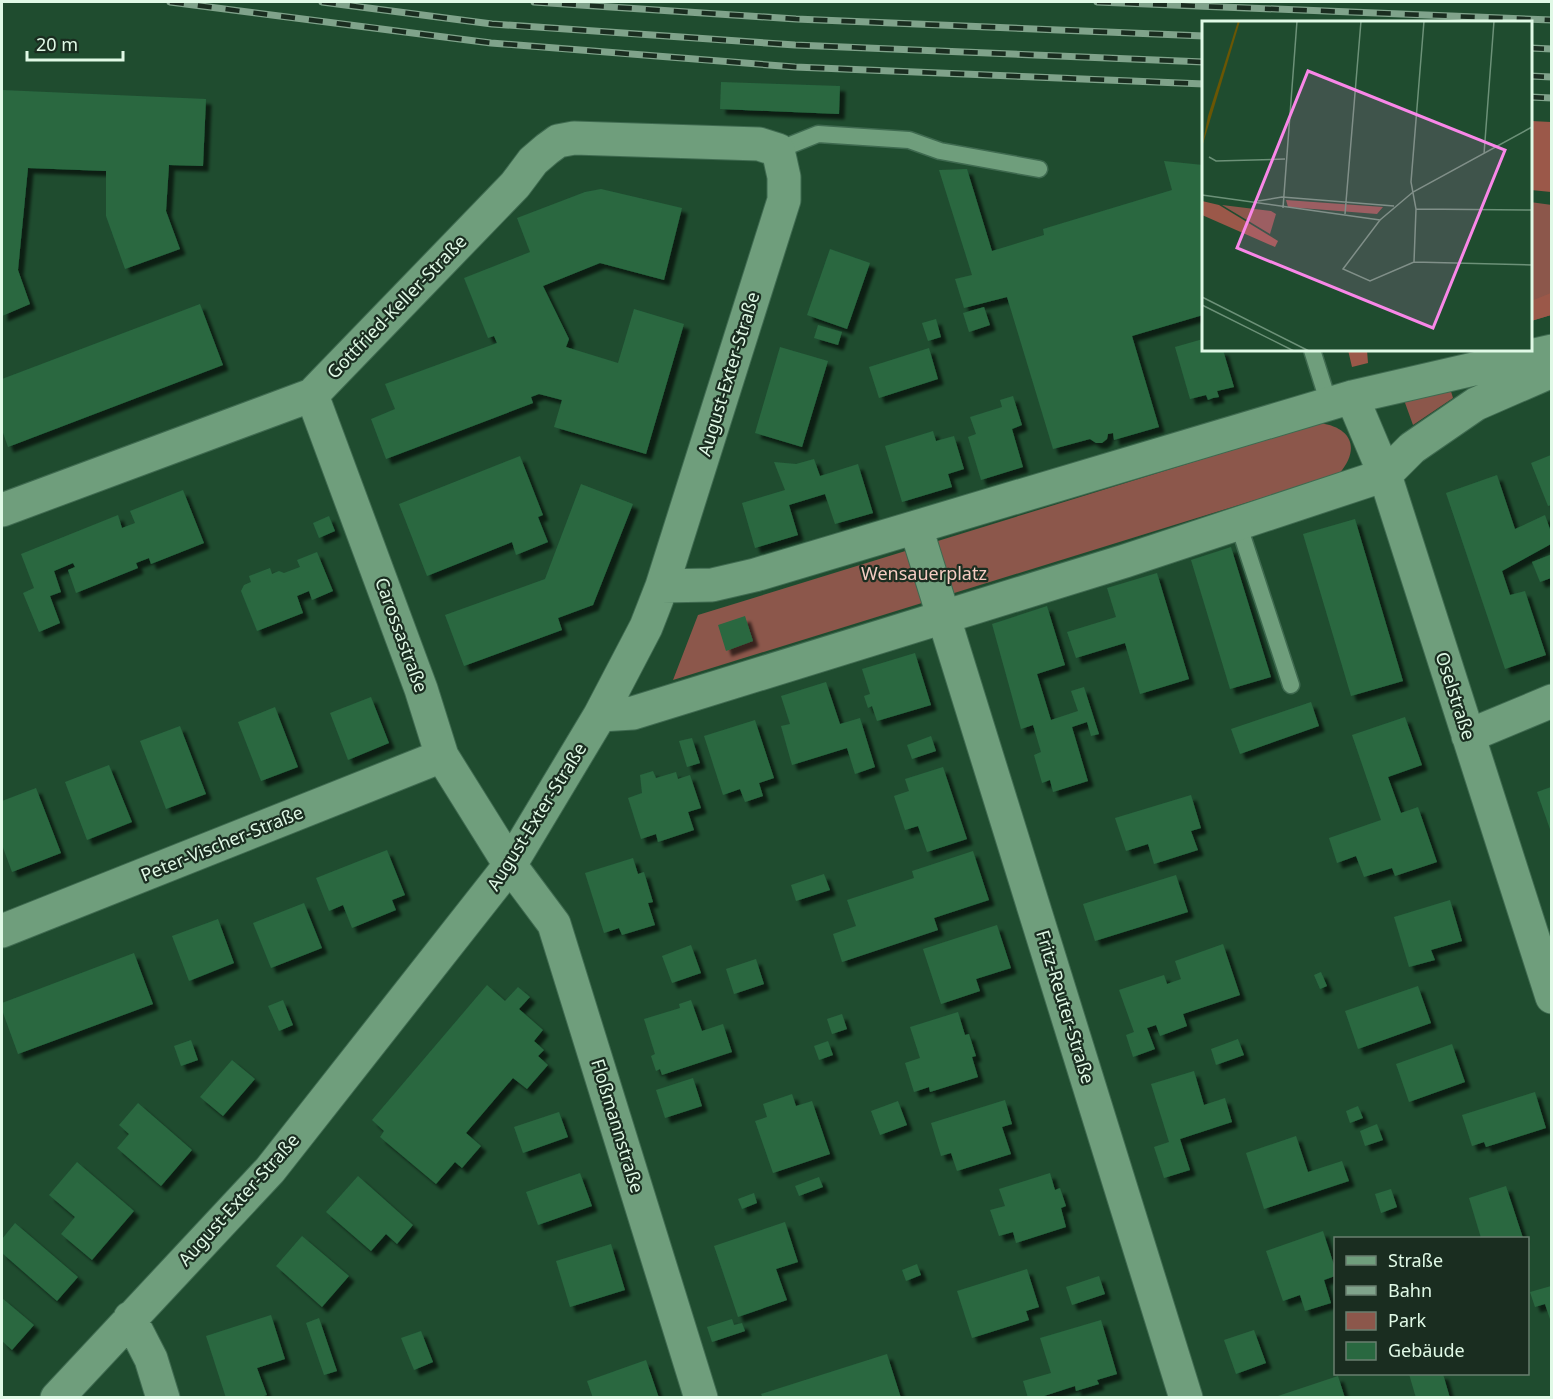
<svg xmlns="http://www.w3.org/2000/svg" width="1553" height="1399" font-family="'Noto Sans',sans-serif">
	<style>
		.green { fill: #8c574b }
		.forest { fill: #9b5849 }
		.building { fill: #296840; filter: url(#shadow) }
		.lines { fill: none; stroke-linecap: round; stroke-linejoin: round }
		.lane-casing { stroke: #3f6a50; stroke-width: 19 }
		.street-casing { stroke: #3f6a50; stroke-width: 35 }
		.lane { stroke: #6f9e7c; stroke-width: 16 }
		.street { stroke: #6f9e7c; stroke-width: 33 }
		.rail-casing { stroke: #80a38b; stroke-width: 7 }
		.rail { stroke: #1a2d20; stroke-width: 4.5; stroke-dasharray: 14; stroke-linecap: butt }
		.labels { text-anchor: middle; stroke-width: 4.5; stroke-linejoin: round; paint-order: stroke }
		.street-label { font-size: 18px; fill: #e0f9e6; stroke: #1a2d20 }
		.park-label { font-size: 18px; fill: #f5ccc2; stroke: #1a2d20 }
		.inset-road { fill: none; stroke: #6c9178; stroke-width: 1.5 }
		.view { fill: #f987e8; fill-opacity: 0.15; stroke: #f987e8; stroke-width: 3 }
		.inset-edge { fill: none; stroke: #e0f9e6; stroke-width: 3 }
	</style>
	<defs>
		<filter id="shadow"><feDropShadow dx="5.5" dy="5.5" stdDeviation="1.5" flood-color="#0009"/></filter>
	</defs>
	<rect width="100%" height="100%" fill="#1f4c2f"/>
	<path class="green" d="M1530 202 1552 205 1551 315 1531 321Z
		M1450 388 1453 398 1413 425 1404 400Z
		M1320 423C1353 428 1360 449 1339 474L673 680 698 615Z"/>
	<path class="forest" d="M1531 121 1551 122V192L1531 190Z
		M1551 293V315L1531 321V301Z
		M1348 350H1367L1368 363 1352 367Z"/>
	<path class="building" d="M721 82 840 86 839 114 720 109Z
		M2 90 206 99 203 166 169 165 166 211 180 249 125 269 106 216V171L28 168 18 270 30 304 2 316Z
		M1164 161 1203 165V315L1132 336 1159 427 1114 440 1113 433 1108 434 1107 439 1102 443H1096L1090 439 1053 449 1007 297 964 308 955 279 972 275 939 170 967 169 992 251 1044 235 1043 229 1172 190Z
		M601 189 682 208 664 280 600 263 543 286 569 339 566 347 618 363 634 309 684 324 646 454 554 427 562 400 539 394 531 397 533 403 386 459 371 419 395 409 385 384 497 343 494 336 488 338 464 278 530 252 517 218 585 192Z
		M830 249 870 263 847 329 807 315Z
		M200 304 223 365 8 447 2 430V379Z
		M984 307 990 325 969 332 963 313Z
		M936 319 941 337 928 341 922 323Z
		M818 325 842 332 838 345 814 338Z
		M1203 339V350H1223L1234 387 1217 391 1219 397 1213 398 1208 400 1206 395 1190 399 1175 347Z
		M780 347 828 361 802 447 755 433Z
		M929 348 938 379 879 398 869 367Z
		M1013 396 1022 425 1012 429 1023 467 981 480 968 437 976 434 970 417 1002 407 1000 400Z
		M933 431 936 441 954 436 964 469 948 474 952 487 902 502 885 446Z
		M1551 455V505L1548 506 1531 463Z
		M520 456 543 515 538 517 548 542 516 555 512 542 427 576 399 504Z
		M814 459 820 476 858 464 873 513 835 524 825 494 789 505 798 535 755 548 742 503 785 490 774 462 796 464Z
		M1497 475 1515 529 1545 515 1551 532V544L1502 571 1510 595 1525 591 1546 655 1505 669 1446 493Z
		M581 484 633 504 593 605 558 618 562 630 464 666 445 615 545 579Z
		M183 490 204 543 151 564 149 558 136 563 138 568 76 593 68 570 75 567 73 563 54 571 61 592 50 596 60 623 39 632 23 593 34 588 21 554 118 515 122 528 135 523 130 511Z
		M329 516 335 531 319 538 313 523Z
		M1355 519 1403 681 1351 696 1303 534Z
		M1231 547 1271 677 1230 689 1191 560Z
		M317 552 333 591 312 600 309 591 297 596 303 613 257 631 241 591 244 585 251 582 249 576 270 568 272 574 279 571 284 573 300 567 297 560Z
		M1550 555 1551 578 1540 582 1532 562Z
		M1157 573 1189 679 1140 694 1125 643 1076 658 1067 632 1116 617 1107 588Z
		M1047 606 1065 665 1037 674 1051 720 1078 711 1071 691 1084 687 1099 734 1091 736 1087 722 1072 727 1088 781 1053 792 1050 780 1042 783 1034 755 1041 752 1033 725 1021 729 992 624Z
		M745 616 753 641 726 651 718 625Z
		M915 653 931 705 877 721 872 706 868 708 864 696 870 694 862 669Z
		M826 682 840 724 860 718 875 767 855 774 847 748 792 765 781 726 790 724 781 696Z
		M371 697 389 743 348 760 330 713Z
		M1311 702 1319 726 1240 754 1231 729Z
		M275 707 298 767 261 781 238 722Z
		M1405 717 1422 765 1388 777 1401 813 1418 807 1437 862 1395 876 1392 868 1364 877 1356 856 1337 863 1329 838 1381 820 1352 735Z
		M755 720 774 778 759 783 763 796 745 802 740 789 723 795 704 736Z
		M180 726 206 794 166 809 140 741Z
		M931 736 936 751 912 759 907 745Z
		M692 738 700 763 687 767 679 741Z
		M109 765 132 822 87 840 65 782Z
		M943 767 967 839 927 852 918 826 905 830 894 796 909 791 905 779Z
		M653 771 656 778 676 772 678 779 690 775 701 808 688 812 694 830 658 842 656 834 641 839 628 798 642 793 640 775Z
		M1551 787V832L1537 792Z
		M36 788 61 853 12 872 2 845V801Z
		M1191 795 1201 828 1191 831 1198 850 1154 864 1148 844 1126 851 1115 818Z
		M387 850 405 895 392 900 396 910 352 928 343 905 329 911 316 878Z
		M973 851 989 900 934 918 938 930 842 962 833 934 856 926 847 900 914 878 912 871Z
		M633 858 638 874 644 872 653 902 648 903 655 925 622 935 619 928 604 933 585 873Z
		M824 874 830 890 796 901 791 885Z
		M1176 875 1188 912 1095 941 1083 904Z
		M1450 900 1462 941 1431 950 1435 960 1409 967 1394 917Z
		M304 903 322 948 271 968 253 923Z
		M218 919 234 963 189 981 172 936Z
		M997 925 1011 968 976 979 980 991 941 1004 923 949Z
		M1223 944 1240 995 1183 1014 1187 1026 1160 1036 1156 1025 1147 1028 1155 1049 1133 1057 1126 1035 1134 1032 1119 990 1164 975 1167 984 1181 979 1175 961Z
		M691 945 701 973 672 983 662 956Z
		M134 953 153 1004 18 1054 2 1010V1003Z
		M756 959 764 984 734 994 726 969Z
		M1321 972 1327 986 1320 989 1314 975Z
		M487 985 505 1001 518 987 530 997 519 1009 543 1030 534 1041 544 1050 538 1056 548 1065 527 1089 513 1078 466 1133 481 1146 462 1168 455 1162 436 1184 380 1137 384 1131 372 1120Z
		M1418 986 1431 1023 1358 1049 1345 1011Z
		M283 1000 293 1025 279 1031 268 1006Z
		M691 1000 702 1031 723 1024 732 1052 662 1075 660 1069 656 1071 651 1056 655 1054 644 1019 680 1008 679 1004Z
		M958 1012 965 1035 969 1034 976 1056 972 1057 978 1077 930 1092 929 1087 914 1092 905 1063 920 1058 910 1027Z
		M842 1014 847 1029 832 1034 827 1019Z
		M1238 1039 1244 1055 1216 1065 1211 1049Z
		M191 1040 198 1060 181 1066 174 1046Z
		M828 1041 833 1055 819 1060 814 1046Z
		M1452 1044 1465 1082 1409 1102 1396 1064Z
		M232 1060 255 1079 223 1116 200 1097Z
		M1194 1071 1204 1105 1225 1098 1232 1122 1180 1139 1190 1170 1164 1178 1154 1147 1169 1142 1151 1084Z
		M693 1078 702 1106 665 1118 656 1090Z
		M1535 1092 1546 1128 1486 1147 1484 1142 1472 1146 1462 1115Z
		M792 1094 796 1106 812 1101 830 1154 773 1173 755 1121 767 1117 763 1104Z
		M1005 1100 1012 1124 1002 1127 1011 1154 957 1171 951 1153 941 1156 931 1123Z
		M898 1101 907 1125 880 1135 871 1111Z
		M138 1103 192 1150 161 1186 117 1148 129 1134 119 1125Z
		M1358 1106 1363 1118 1350 1123 1346 1111Z
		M559 1112 568 1137 523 1153 514 1127Z
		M1377 1124 1383 1140 1365 1146 1360 1131Z
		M1296 1136 1308 1172 1342 1161 1349 1181 1264 1209 1246 1153Z
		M77 1162 134 1211 92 1260 61 1234 75 1217 49 1195Z
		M580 1173 592 1206 538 1225 526 1192Z
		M1050 1173 1055 1190 1060 1188 1066 1206 1061 1208 1066 1227 1016 1243 1013 1232 999 1236 990 1210 1005 1206 999 1189Z
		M358 1176 413 1225 397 1244 386 1234 371 1251 326 1212Z
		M819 1177 823 1187 799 1196 795 1186Z
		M1506 1186 1523 1238H1481L1469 1198Z
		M1391 1189 1397 1207 1381 1213 1375 1194Z
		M754 1193 757 1203 742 1209 738 1199Z
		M785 1222 798 1262 776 1269 787 1300 738 1317 714 1246Z
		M15 1223 78 1277 57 1301 2 1253V1239Z
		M1323 1231 1335 1268V1276L1324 1280 1331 1303 1305 1311 1300 1295 1283 1301 1266 1251Z
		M302 1236 349 1276 322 1307 276 1266Z
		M611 1244 625 1290 570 1307 556 1261Z
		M917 1264 921 1275 906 1281 902 1270Z
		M1027 1269 1039 1307 1026 1311 1029 1320 972 1338 957 1291Z
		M1099 1276 1105 1294 1072 1305 1066 1287Z
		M1551 1286V1322L1545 1304 1535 1307 1530 1292Z
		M2 1298 34 1325 12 1350 2 1341Z
		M271 1315 285 1359 257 1368 267 1395 258 1398H226L206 1336Z
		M319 1318 337 1371 324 1375 306 1323Z
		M732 1319 734 1325 742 1323 745 1331 712 1342 707 1327Z
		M1101 1320 1117 1374 1097 1380 1099 1384 1076 1391 1075 1386 1038 1398H1028L1023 1381 1051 1373 1040 1338Z
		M1254 1330 1266 1363 1236 1374 1224 1340Z
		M421 1331 433 1362 414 1370 401 1338Z
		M887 1354 901 1398H763L761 1394Z
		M646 1360 659 1398H593L587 1381Z
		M1409 1374H1443L1450 1398H1416Z
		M1338 1376 1345 1398H1275V1397Z"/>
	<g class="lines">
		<defs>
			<path id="lane" d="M778 150 818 134 909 140 940 151 1039 169
				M1312 350 1329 404
				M1238 523 1291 685"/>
			<path id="street" d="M312 395 421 689 442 756 510 865 554 924 701 1398
				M1352 397 1385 475 1552 997
				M2 510 312 395 515 185 533 161 547 149 558 141 574 138 759 144 778 150 784 177V200L662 586 646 627 600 715 510 865 270 1170 57 1398
				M916 528 1186 1398
				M662 586 712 585 755 575 1352 397 1552 351
				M600 715 633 713 1125 561 1385 475 1412 448 1476 404 1552 371
				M1468 736 1552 701
				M2 931 442 756
				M130 1318 151 1359 163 1398"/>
		</defs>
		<use href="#lane" class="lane-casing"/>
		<use href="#street" class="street-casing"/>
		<use href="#lane" class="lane"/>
		<use href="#street" class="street"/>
		<defs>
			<path id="rail" d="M170 2 491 43 795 67 1204 84
				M322 2 492 24 795 45 1204 62
				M534 2 796 19 1204 36
				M1097 2 1552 20
				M1530 48 1552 49
				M1530 76 1552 77
				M1530 97 1552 98"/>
		</defs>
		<use href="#rail" class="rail-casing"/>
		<use href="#rail" class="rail"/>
	</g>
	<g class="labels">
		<g class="street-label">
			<text transform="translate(397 307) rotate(-46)" y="6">Gottfried-Keller-Straße</text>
			<text transform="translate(729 374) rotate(-73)" y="6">August-Exter-Straße</text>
			<text transform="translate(401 635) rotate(70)" y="6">Carossastraße</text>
			<text transform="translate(1455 696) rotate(72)" y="6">Oselstraße</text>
			<text transform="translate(537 817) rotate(-58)" y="6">August-Exter-Straße</text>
			<text transform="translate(222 844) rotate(-22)" y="6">Peter-Vischer-Straße</text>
			<text transform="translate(1065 1007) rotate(73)" y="6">Fritz-Reuter-Straße</text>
			<text transform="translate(617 1126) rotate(73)" y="6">Floßmannstraße</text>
			<text transform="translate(239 1200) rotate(-48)" y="6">August-Exter-Straße</text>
		</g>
		<g class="park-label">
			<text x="924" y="580">Wensauerplatz</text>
		</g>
	</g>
	<g transform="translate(1202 21)">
		<rect width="330" height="330" fill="#1f4c2f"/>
		<path d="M84 179 181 186 175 193 86 186ZM20 184 69 190 74 193 68 213Z" fill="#8c574b"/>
		<path d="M0 180 17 184 76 220 73 226 0 194Z" fill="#9b5849"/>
		<path d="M36 0H38L0 126 6 95Z" fill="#6a5604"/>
		<path class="inset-road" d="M330 106 211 171 178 199 141 248 168 260 212 241 330 244M282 133 292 0M7 136 14 140 83 138M0 174 178 199M56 180 80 176 192 185M81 187 95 0M214 188 330 189M143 193 159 0M212 241 214 188 209 161 222 0M0 276 107 330M0 284 92 330"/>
		<path class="view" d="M106 50 303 129 231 307 35 227Z"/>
		<rect width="330" height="330" class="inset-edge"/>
	</g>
	<rect width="1553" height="1399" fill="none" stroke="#e0f9e6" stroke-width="6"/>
	<rect x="1334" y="1237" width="195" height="138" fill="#1a2d20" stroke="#697f6f" stroke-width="1.5"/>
	<rect x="1346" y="1256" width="30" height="9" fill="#6f9e7c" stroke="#697f6f" stroke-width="1.5"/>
	<text x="1388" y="1267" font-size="18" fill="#e0f9e6">Straße</text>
	<rect x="1346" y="1286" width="30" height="9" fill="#80a38b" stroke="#697f6f" stroke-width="1.5"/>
	<text x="1388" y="1297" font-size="18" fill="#e0f9e6">Bahn</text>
	<rect x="1346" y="1312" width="30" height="18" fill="#8c574b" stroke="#697f6f" stroke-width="1.5"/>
	<text x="1388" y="1327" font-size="18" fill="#e0f9e6">Park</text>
	<rect x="1346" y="1342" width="30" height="18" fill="#296840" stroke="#697f6f" stroke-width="1.5"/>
	<text x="1388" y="1357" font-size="18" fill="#e0f9e6">Gebäude</text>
	<path d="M27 51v9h96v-9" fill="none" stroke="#e0f9e6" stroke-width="3"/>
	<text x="36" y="51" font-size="18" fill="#e0f9e6" stroke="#1a2d20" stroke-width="4.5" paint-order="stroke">20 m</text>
</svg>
